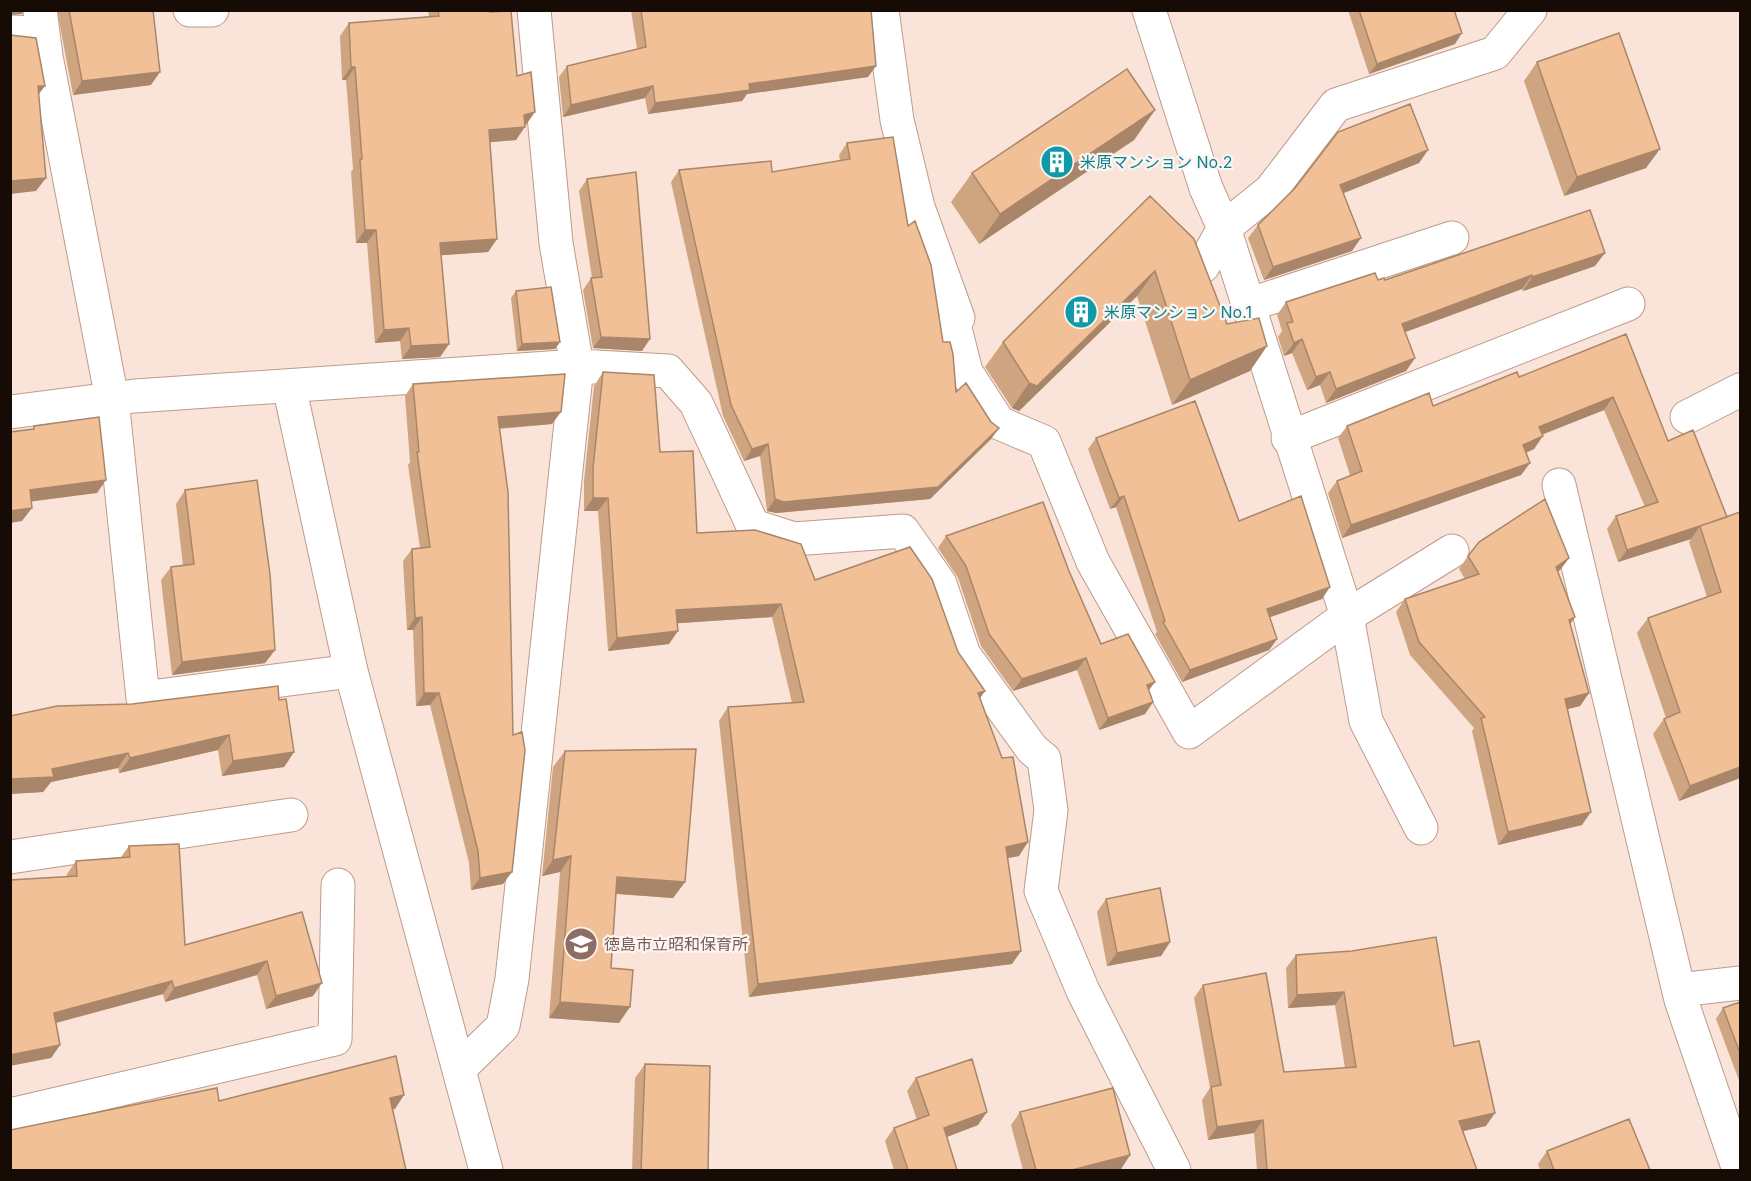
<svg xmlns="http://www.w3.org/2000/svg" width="1751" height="1181" font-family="Inter,'Noto Sans JP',sans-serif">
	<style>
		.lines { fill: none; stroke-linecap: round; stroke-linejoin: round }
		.street-casing { stroke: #bd9b8a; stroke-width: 35 }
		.secondary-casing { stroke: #bd9b8a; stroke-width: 35 }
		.street { stroke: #fff; stroke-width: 33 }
		.secondary { stroke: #fff; stroke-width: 33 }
		.wall { fill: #cfa581 }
		.shaded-wall { fill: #a98669 }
		.building { fill: #f1c096; stroke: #a98669; stroke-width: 1.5 }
		.labels { text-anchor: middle; stroke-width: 4.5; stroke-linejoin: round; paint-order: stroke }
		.culture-label { font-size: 16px; fill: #0d838f; stroke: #fcf5f1; text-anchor: start }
		.education-label { font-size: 16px; fill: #785e54; stroke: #fcf5f1; text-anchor: start }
	</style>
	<rect width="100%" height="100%" fill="#fae4d9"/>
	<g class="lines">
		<defs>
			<path id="street" d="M40 10 46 56 112 399 143 698 351 671
				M190 10H212
				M882 10 897 120 918 207 958 318 954 324 966 372 999 423 1044 442 1093 562 1189 732 1347 616 1452 551
				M1149 10 1206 188 1224 228 1347 616 1366 721 1421 828
				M10 32 43 33
				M1203 266 1224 228 1271 190 1336 105 1495 53 1530 10
				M1248 305 1452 238
				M10 412 135 396 577 366 668 371 696 403 753 526 794 539 903 531 940 584 964 655 1032 749 1044 759 1051 810 1041 891 1083 991 1174 1170
				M1687 417 1740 390
				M1288 438 1628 304
				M1559 485 1681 1000 1739 1170
				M10 857 291 815
				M1679 990 1740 983
				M459 1069 503 1026 512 979 577 366 556 243 534 10
				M10 1115 335 1039 338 885"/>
			<path id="secondary" d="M289 386 351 671 486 1170"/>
		</defs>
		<use href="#street" class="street-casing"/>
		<use href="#secondary" class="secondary-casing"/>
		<use href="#street" class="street"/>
		<use href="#secondary" class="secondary"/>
	</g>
	<path class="wall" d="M57 10H153L151 85 73 95Z
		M428 10H490L517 76 526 125H525L516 140 490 142 497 239 488 252 441 255 449 344 440 357 402 359 400 341 375 343 367 243H356L351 172 353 169 346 80H342L340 36 349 23 429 17Z
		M631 10H871L868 77 747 94 742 101 648 114 645 98 563 117 559 77 567 66 637 49Z
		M1348 10H1454L1455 44 1369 74Z
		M1537 62 1646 168 1564 196 1524 81Z
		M1155 110 1134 140 979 244 951 202 972 173Z
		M847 143 908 226 943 342 956 392 999 428 991 439 930 499 776 513 767 511 760 456 744 461 723 416 671 182 679 170 772 172 840 161 839 155Z
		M1428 150 1419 163 1344 193 1352 251 1264 280 1248 238 1258 225Z
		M587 179 642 351 593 348 583 290 591 278H592L579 191Z
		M1150 196 1227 324 1267 346 1250 371 1172 405 1137 296 1019 411 1012 408 985 367 1003 342Z
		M1595 266 1523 291 1522 289 1405 332 1415 358 1406 371 1326 403 1320 385 1307 390 1292 353 1284 356 1278 337 1282 331 1277 315 1286 302 1378 280Z
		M516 291 560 342 555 349 517 351 511 298Z
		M1626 334 1668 441 1727 517 1740 778 1679 801 1653 734 1664 719 1666 718 1637 633 1648 618 1707 597 1689 542 1691 539 1618 562 1607 529 1616 516 1645 507 1604 410 1542 435 1534 449 1526 453 1530 463 1521 475 1342 538 1328 493 1337 481 1350 475 1338 438 1347 426 1433 406 1519 377Z
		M603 372 660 452 697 533 815 580 958 652 980 698 1019 856 1008 858 1021 951 1012 964 749 997 719 721 728 707 792 703 772 617 677 623 669 644 608 651 598 511H584V481L594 386Z
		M413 384 552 424 499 429 503 884 471 890 469 863 430 705 416 706 413 630H407L403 561 412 549 420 548 408 465 410 462 405 396Z
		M1096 438 1239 521 1322 599 1269 617 1277 639 1269 650 1182 682 1155 634 1157 632 1116 507 1110 509 1088 449Z
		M185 490 275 650 265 663 172 675 161 580 171 567 183 566 176 504Z
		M946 536 1069 571 1101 644 1149 690 1153 702 1145 714 1099 730 1077 670 1013 691 981 646 958 578 938 548Z
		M1468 556 1569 558 1560 570 1558 572 1570 625 1589 693 1580 706 1568 709 1582 825 1498 845 1472 731 1474 728 1410 655 1396 612 1405 599 1465 579 1459 569Z
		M279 700 294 752 284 767 222 776 218 750 119 773 118 768 51 782 43 792 10 794Z
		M565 751 685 882 673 898 616 894 611 968 619 1023 549 1018 560 872 542 876 553 767Z
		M129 846 185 945 302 912 313 996 266 1009 257 975 165 1002 163 994 56 1023 60 1045 51 1058 67 874 76 861 121 857Z
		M1106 899 1170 942 1161 956 1107 966 1097 912Z
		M1296 955 1454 1046 1486 1126 1463 1131 1477 1170H1257L1254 1133 1208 1140 1202 1100 1210 1088 1194 998 1203 985 1284 1072 1345 1068 1335 1005 1288 1008 1286 968Z
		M1740 1002V1083L1716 1019 1723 1008Z
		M645 1064 708 1170H632L635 1078Z
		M916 1078 978 1125 946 1137 957 1170H894L885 1141 894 1128 917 1120 907 1091Z
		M1020 1112 1130 1155 1121 1169 1113 1170H1023L1011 1125Z
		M1547 1151 1650 1170H1540L1538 1164Z"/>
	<path class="shaded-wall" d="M10 10H24L22 14 10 15Z
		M1462 33 1455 44 1369 74 1377 64Z
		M876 66 868 77 747 94 742 101 648 114 655 103 749 84Z
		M351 67H355L346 80H342Z
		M160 72 151 85 73 95 82 81Z
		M38 86H45L35 99Z
		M653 86 645 98 563 117 571 105Z
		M1155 110 1134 140 979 244 1000 214Z
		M535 112 526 125 515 128 524 115Z
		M525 127 516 140 480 143 489 130Z
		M1660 149 1646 168 1564 196 1577 177Z
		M1428 150 1419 163 1331 198 1340 185Z
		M46 178 36 191 10 194V181Z
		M365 230H376L367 243H356Z
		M1361 238 1352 251 1264 280 1273 267Z
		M497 239 488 252 431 256 440 243Z
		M1605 253 1595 266 1523 291 1532 277Z
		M1155 271 1137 296 1019 411 1012 408 1029 383Z
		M1532 275 1522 289 1392 337 1402 324Z
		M409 328 400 341 375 343 384 330Z
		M601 337 650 339 642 351 593 348Z
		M1302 339 1292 353 1284 356 1294 343Z
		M560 342 555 349 517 351 522 344Z
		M449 344 440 357 402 359 411 346Z
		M1267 346 1250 371 1172 405 1190 380Z
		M1415 358 1406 371 1326 403 1336 389Z
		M1330 372 1320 385 1307 390 1316 377Z
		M1613 397 1604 410 1530 439 1539 427Z
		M561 412 552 424 489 429 498 417Z
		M999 428 991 439 930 499 776 513 767 511 775 499Z
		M1543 436 1534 449 1514 457 1523 445Z
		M768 444 760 456 744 461 752 449Z
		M1530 463 1521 475 1342 538 1351 525Z
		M106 480 97 493 20 503 30 490Z
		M1124 496 1116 507 1110 509 1119 498Z
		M593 498H608L598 511H584Z
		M32 508 22 521 10 523V511Z
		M1727 517 1700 526 1691 539 1618 562 1627 550Z
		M1569 558 1560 570 1546 580 1556 567Z
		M1330 587 1322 599 1259 621 1267 609Z
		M781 604 772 617 667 624 676 610Z
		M422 617 413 630H407L415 618Z
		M1575 617 1566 630 1569 620Z
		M678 631 669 644 608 651 617 638Z
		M1277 639 1269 650 1182 682 1190 670Z
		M275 650 265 663 172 675 182 662Z
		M1086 658 1077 670 1013 691 1022 679Z
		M1155 682 1146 694 1147 685Z
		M985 691 976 704 978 693Z
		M424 693H439L430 705 416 706Z
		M1589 693 1580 706 1556 712 1565 699Z
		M1153 702 1145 714 1099 730 1108 718Z
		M229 735 218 750 119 773 130 758Z
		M294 752 284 767 222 776 233 761Z
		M128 753 118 768 51 782 43 792 10 794V779L52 769Z
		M1740 767V778L1679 801 1690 786Z
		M1591 812 1582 825 1498 845 1508 832Z
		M1028 842 1019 856 997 860 1006 847Z
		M571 856 560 872 542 876 553 860Z
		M512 872 503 884 471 890 480 878Z
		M617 877 685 882 673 898 606 893Z
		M1170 942 1161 956 1107 966 1117 953Z
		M1021 951 1012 964 749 997 758 984Z
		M267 961 257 975 165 1002 174 988Z
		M172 981 163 994 44 1026 54 1013Z
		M322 983 313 996 266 1009 276 996Z
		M1344 992 1335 1005 1288 1008 1297 995Z
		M560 1002 630 1007 619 1023 549 1018Z
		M60 1045 51 1058 10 1066V1055Z
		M404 1095 395 1109 381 1112 390 1098Z
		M987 1112 978 1125 934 1142 944 1128Z
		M1495 1113 1486 1126 1450 1134 1459 1121Z
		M1263 1120 1254 1133 1208 1140 1217 1127Z
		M1130 1155 1121 1169 1113 1170H1072Z"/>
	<path class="building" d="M69 10H153L160 72 82 81Z
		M438 10H490V12L511 11 517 76 531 72 535 112 524 115 525 127 489 130 497 239 440 243 449 344 411 346 409 328 384 330 376 230H365L360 160 362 159 355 67H351L349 23 439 16Z
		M641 10H871L876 66 749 84 750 90 655 103 653 86 571 105 567 66 646 47Z
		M1359 10H1454L1462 33 1377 64Z
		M1619 33 1660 149 1577 177 1537 62Z
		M10 35 36 38 45 86H38L46 178 10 181Z
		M1127 69 1155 110 1000 214 972 173Z
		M1410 104 1428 150 1340 185 1361 238 1273 267 1258 225 1295 188 1338 132Z
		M893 137 908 226 915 221 931 265 943 342H950L953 354 956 392 966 383 991 422 999 428 938 487 784 502 775 499 768 444 752 449 731 405 679 170 771 161 772 172 850 159 847 143Z
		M636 172 650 339 601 337 591 278 602 277 587 179Z
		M1150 196 1194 239 1227 324 1259 318 1267 346 1190 380 1155 271 1037 386 1029 383 1003 342Z
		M1590 210 1605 253 1532 277V275L1402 324 1415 358 1336 389 1330 372 1316 377 1302 339 1294 343 1287 323 1293 322 1286 302 1375 273 1378 280 1384 278 1385 280Z
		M551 287 560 342 522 344 516 291Z
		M1626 334 1668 441 1693 430 1727 517 1627 550 1616 516 1658 502 1613 397 1539 427 1543 436 1523 445 1530 463 1351 525 1337 481 1362 471 1347 426 1429 393 1433 406 1517 372 1519 377Z
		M603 372 654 375 660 452 693 451 697 533 755 530 801 544 815 580 910 547 932 579 958 652 985 691 978 693 1002 758 1013 757 1028 842 1006 847 1021 951 758 984 728 707 804 702 781 604 676 610 678 631 617 638 608 498H593V468Z
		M565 374 561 412 498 417 508 492 513 735 522 732 525 750 512 872 480 878 478 851 439 693H424L422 617 415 618 412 549 430 547 417 452H419L413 384Z
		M1195 401 1239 521 1301 496 1330 587 1267 609 1277 639 1190 670 1163 622 1165 621 1124 496 1119 498 1096 438Z
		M99 417 106 480 30 490 32 508 10 511V432L34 429V426Z
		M257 480 270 574 275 650 182 662 171 567 194 564 185 490Z
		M1545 499 1569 558 1556 567 1575 617 1569 620 1589 693 1565 699 1591 812 1508 832 1481 718 1485 717 1419 642 1405 599 1479 574 1468 556 1479 542Z
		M1043 502 1069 571 1101 644 1128 634 1155 682 1147 685 1153 702 1108 718 1086 658 1022 679 989 634 966 566 946 536Z
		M1740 512V767L1690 786 1664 719 1680 712 1648 618 1721 592 1700 526Z
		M278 686 279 700 286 699 294 752 233 761 229 735 130 758 128 753 52 769 54 777 10 779V716L57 706 132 704Z
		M696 749 685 882 617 877 611 968 633 970 630 1007 560 1002 571 856 553 860 565 751Z
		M179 844 185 945 302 912 322 983 276 996 267 961 174 988 172 981 54 1013 60 1045 10 1055V880L77 876 76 861 130 857 129 846Z
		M1160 888 1170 942 1117 953 1106 899Z
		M1436 937 1454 1046 1479 1041 1495 1113 1459 1121 1477 1170H1267L1263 1120 1217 1127 1211 1087 1221 1085 1203 985 1266 973 1284 1072 1356 1067 1344 992 1297 995 1296 955 1352 951Z
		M1740 1002V1053L1723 1008Z
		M396 1056 404 1095 390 1098 406 1170H10V1130L217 1088 219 1101Z
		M972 1059 987 1112 944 1128 957 1170H908L894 1128 929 1115 916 1078Z
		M645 1064 710 1066 708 1170H641Z
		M1113 1088 1130 1155 1072 1170H1036L1020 1112Z
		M1629 1119 1650 1170H1554L1547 1151Z"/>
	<defs>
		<symbol id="building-disc" viewBox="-11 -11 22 22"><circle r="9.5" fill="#0f9aa8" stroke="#fcf5f1"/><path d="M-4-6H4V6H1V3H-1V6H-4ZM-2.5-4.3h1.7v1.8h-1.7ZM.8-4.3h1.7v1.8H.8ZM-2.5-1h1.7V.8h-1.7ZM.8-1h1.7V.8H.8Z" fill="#fff"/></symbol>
		<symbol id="school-disc" viewBox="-11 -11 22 22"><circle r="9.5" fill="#8d6e63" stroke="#fcf5f1"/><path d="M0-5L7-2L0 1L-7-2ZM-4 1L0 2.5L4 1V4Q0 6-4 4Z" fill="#fff"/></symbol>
	</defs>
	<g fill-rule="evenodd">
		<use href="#building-disc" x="1038" y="143" width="38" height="38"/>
		<use href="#building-disc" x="1062" y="293" width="38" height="38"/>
		<use href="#school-disc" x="562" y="925" width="38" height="38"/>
	</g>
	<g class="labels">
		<g class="culture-label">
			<text x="1080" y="168">米原マンション No.2</text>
			<text x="1104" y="318">米原マンション No.1</text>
		</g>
		<g class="education-label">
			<text x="604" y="950">徳島市立昭和保育所</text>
		</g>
	</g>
	<rect width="1751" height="1181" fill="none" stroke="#170b06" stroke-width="24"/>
</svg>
